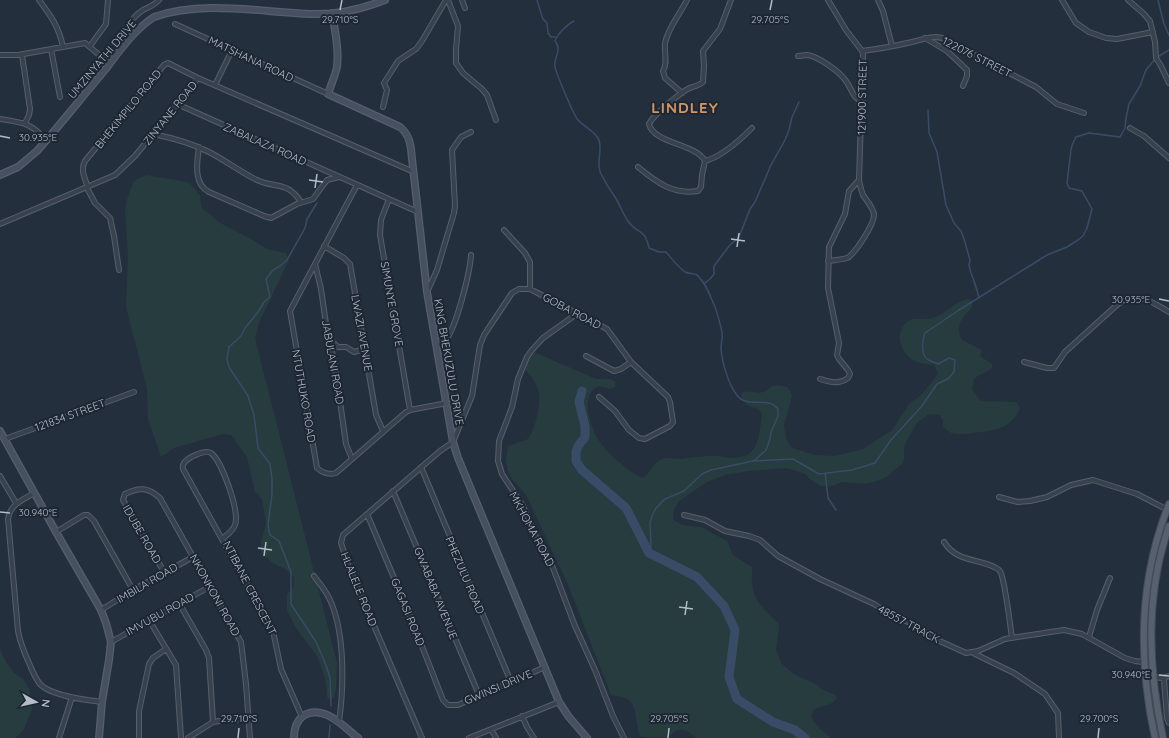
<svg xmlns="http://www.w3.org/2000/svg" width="1169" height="738" font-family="Quicksand,sans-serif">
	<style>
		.grass { fill: #263c3f }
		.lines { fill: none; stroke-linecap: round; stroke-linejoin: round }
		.stream { stroke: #394c67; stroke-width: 1.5 }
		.river { stroke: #394c67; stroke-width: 9 }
		.street-casing { stroke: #565f6c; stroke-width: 6 }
		.secondary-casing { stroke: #565f6c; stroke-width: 8 }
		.primary-casing { stroke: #414a57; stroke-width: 8 }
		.street { stroke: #38414e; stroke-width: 4 }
		.secondary { stroke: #465061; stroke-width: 5.5 }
		.primary { stroke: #56606e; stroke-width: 6 }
		.ticks { fill: none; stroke: #b4bcc9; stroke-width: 1.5 }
		.labels { text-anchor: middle; stroke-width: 4; stroke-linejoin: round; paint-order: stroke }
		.street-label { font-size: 11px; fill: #b4bcc9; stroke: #1d2633 }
		.district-label { font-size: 15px; font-weight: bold; letter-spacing: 1px; fill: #d59563; stroke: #1d2633 }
		.ticks-label { font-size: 10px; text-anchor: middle; fill: #b4bcc9; stroke: #1d2633; stroke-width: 4; stroke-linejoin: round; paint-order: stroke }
	</style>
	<rect width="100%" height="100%" fill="#242f3e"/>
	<path class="grass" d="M147 175C153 177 187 181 189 183 193 186 196 191 200 195L201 205 203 209 220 223 253 240 267 249 286 253 289 260 259 323 255 338 337 663 336 689 334 698 328 699 327 696 326 684 324 675 317 656 296 628 287 610V594L293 588 294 578 286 569 274 564 261 552V541L266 524 262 499 255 492 247 457 231 435 223 434 174 448 161 457 148 419 147 389 126 307 128 255 125 211 127 199 133 183 137 179Z
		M968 299 972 300V307C962 319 955 324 962 340L982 350 980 356 992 364V368C986 373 979 374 974 379L972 389 979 399 982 401 1016 402 1020 407C1013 429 993 431 973 433 967 434 958 435 951 433 948 431 946 429 943 427V420L939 415 929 414 917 423 906 442 904 449V459L903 463 888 476 880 480 866 484 843 482 832 486H821L811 480 805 474 787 468 748 471 725 475 707 482 679 501 675 508 673 515V519L675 521 682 525 701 527 727 541 733 555 752 567C753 573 751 578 752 583 753 601 766 611 778 623L779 626 776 649 781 663 794 674 817 685 821 689 835 695 837 698 832 703 815 709 811 716C814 725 824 732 831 738H696C690 733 685 727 676 731 673 732 671 736 668 737 663 738 645 738 640 736 636 727 637 706 629 700 625 697 616 696 611 695L567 582 526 495 512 479 508 472 506 459 508 446 528 439C535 430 541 404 539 393 537 384 532 377 526 371 525 363 529 358 534 352L596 379H611L615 382V387L610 389 598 386C589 392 587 399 588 410 589 419 592 428 596 436 604 450 627 471 642 478 651 474 652 463 662 459 667 457 674 459 680 459 692 458 705 455 717 456 722 456 727 458 732 458 760 458 758 437 762 416L759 409C750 407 742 404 741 393 750 389 755 394 763 392 767 392 768 389 771 387 775 384 782 386 787 387L791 392 792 396 784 425 786 439 792 448 815 455 835 456 863 449 892 430 909 404 919 397 934 380 938 373 934 365C927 364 919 364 913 360 901 353 894 334 906 323 915 315 923 321 933 318 946 314 954 302 968 299Z
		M0 643 1 652 6 662 14 673 23 679 29 688 32 707 31 712 24 729 16 738H0Z"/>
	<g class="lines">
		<path class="stream" d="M537 0 543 19 547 23 548 33 551 37H555
			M1158 0 1164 24 1169 35
			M574 21C568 24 557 34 555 41 563 51 553 57 555 67 556 73 574 116 578 120 584 127 593 130 598 138 604 148 595 162 601 174 605 182 610 190 615 197 620 205 623 214 628 221 637 235 644 226 649 248L659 252H666C672 259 678 267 685 272 689 274 693 273 697 275 706 283 710 296 715 307 716 309 722 330 722 333 723 338 721 343 721 348 722 362 728 383 736 394 747 410 767 395 778 409V416L771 432 770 439 766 450 755 460
			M928 110 929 133 937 152 946 205 954 223 961 231 964 239 970 260 969 265 971 273 973 278 979 297
			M317 203 307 219 305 228 287 260 280 266 273 270 266 279 270 297 264 302 258 312 245 328 241 336 229 347 227 359 229 367 248 396 254 415 258 448 270 464 272 478V494L268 525 270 535 279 541 291 572V604L316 642 326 665 330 678 331 706
			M705 283 710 279 714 274V266L730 245 739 237 750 209 755 202 771 165 785 140 789 130 792 117 799 102
			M825 473 828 498 836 510
			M649 553 651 545 650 523 652 516 656 508 665 499 684 491 702 474 711 470 753 461 793 459 819 474 852 470 875 463 891 440 921 407 937 384 948 379 954 372 955 360 949 358 938 364C934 362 929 361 926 358 921 352 922 340 925 333L959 310 1047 255 1067 247 1078 240 1083 236 1087 228 1092 209 1082 191 1069 188 1067 183 1071 149 1073 143 1076 137 1089 133 1120 137 1125 128 1126 118 1129 104 1140 86 1146 70 1156 58 1169 50
			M329 738 330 725"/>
		<path class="river" d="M582 391 579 402 585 426V437L578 446 576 452V461L582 470 626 508 649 553 697 577 724 606 735 630 729 677 737 699 773 722 795 730 805 738"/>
		<defs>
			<path id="street" d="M39 0C51 16 59 27 63 47
				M448 0 458 26 456 49V63L463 73 482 89 487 95 496 120
				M462 0 465 8
				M731 0 720 29 703 51 704 66 703 82C698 87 691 86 686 90 677 96 653 115 649 124 654 144 695 143 705 161 721 157 740 140 752 128
				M828 0 846 30 862 51 863 54 859 180C860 185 861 190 863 195 867 201 872 206 874 214 875 223 855 254 847 258 841 260 834 260 828 261
				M878 0 883 11 892 46
				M1062 0 1076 23 1089 32 1106 38 1117 39 1153 32
				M1128 0 1143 13 1150 21 1155 42 1156 58 1161 66 1169 83
				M175 24 328 94
				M925 38 947 51 967 70V76L963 86
				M127 42C125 28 131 18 143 10 149 7 155 5 159 0
				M90 46 106 24 108 0
				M51 49 60 97
				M862 51C879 49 895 46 912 42 922 40 931 35 942 38L1036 87 1057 104 1084 113
				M0 55H18L85 43 110 64
				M22 55 30 109 29 115 25 123
				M798 56C801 56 804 55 807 55 818 56 840 72 846 81 852 89 852 98 863 102
				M215 85 232 50
				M682 93 665 78 663 71C668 63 664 53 665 43 668 28 680 14 687 0
				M177 104 418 212
				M383 107 387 90 384 83 398 61 416 49 422 41 446 0
				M0 119C21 122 33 123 46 141
				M1130 128 1144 136 1169 158
				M153 134C173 138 191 143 209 152 225 160 240 172 257 180 276 189 286 180 301 202
				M199 147C197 162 193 184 209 192L264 216 271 218 297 204 313 199 327 180 339 177
				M638 167C656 182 673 195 698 191L701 187 702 175 705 161
				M357 185 290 311 317 468C322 473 330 475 336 473L406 412 410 410 447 403
				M88 187C85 179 80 170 85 161L164 65 168 63 198 78 414 172
				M87 188 95 203 110 218 114 236 119 270
				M389 199 381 220 380 235 410 410
				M0 224 115 175 135 156 198 78
				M504 230 525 253 530 262V289
				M324 246 344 258 350 264 376 415 383 431
				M315 264 321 289 328 338 334 359 346 444 352 459
				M428 290 437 270 454 213 455 206 452 150 461 137 471 132
				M578 313 543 338 532 350 527 357 518 379 512 407 499 441 498 461 502 474 523 506 535 535 550 560 575 626 595 670 613 716 624 738
				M328 338 338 347H346L354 352 365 349
				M437 346C440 344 443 343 445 341 456 329 470 272 471 255
				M586 356 614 371 621 369 631 362
				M1024 362 1047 368H1054L1065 352 1118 304C1137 290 1152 302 1169 312
				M820 379C830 382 838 385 848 378L850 374 848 370 839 359 837 355 839 343 828 288 829 247 845 214 849 191 859 180
				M5 439 134 392
				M421 467 511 682
				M0 476 16 503
				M393 491 479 695
				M34 493C23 500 10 504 8 519L18 631C20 642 24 652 29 663 32 670 35 678 40 684 51 696 86 700 102 702
				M999 497 1018 502 1030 501 1047 497 1071 485 1093 480 1137 494 1168 510
				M367 514 411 618 443 700 448 705H458L545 667
				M684 515 705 520 725 531 749 536 760 540 778 556 820 579 874 604 893 616 913 624 933 638 966 653 978 651 1005 639 1064 630 1082 634 1125 658 1135 661 1143 662
				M56 532 84 515H88L94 521 133 590
				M222 539C227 535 233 531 235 525 240 512 222 461 211 453 205 449 187 458 184 463 182 466 183 467 183 469L273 631 281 669 302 717
				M944 542C948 548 953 553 960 556 970 561 993 563 1000 571 1005 579 1010 625 1012 638
				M164 572 123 500 125 494C139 487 148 487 160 498L241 642 246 684 250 738
				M314 576C320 584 327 592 331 602 345 636 344 686 339 722
				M179 603 206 650 209 658 213 722
				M101 610 133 590 193 557
				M149 620 176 665 181 738
				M1089 637 1097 610 1110 578
				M111 642 209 587
				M973 653 1014 673 1045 694 1058 713 1059 738
				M1153 677 1162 678 1164 680 1167 718 1169 723
				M1163 678 1169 676
				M522 716 527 727 534 738
				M491 729 496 738
				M59 738 72 697
				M139 738V711L149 664 153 658 166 649
				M188 738 213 722 226 720 248 719
				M422 738 348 565 341 543 343 535 440 451 453 442 472 396 480 345 484 335 512 293 519 289H530L607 329 631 362 668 397 670 402 673 422 670 426 645 439 639 438 629 430 615 411 599 397
				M469 738 559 702"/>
			<path id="secondary" d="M332 13C335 30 339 49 337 67 335 76 331 85 328 94L400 127C410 135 411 146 412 159L427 292 453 442 458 458 559 702 569 717 587 738
				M0 175 18 167 37 151C60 125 82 97 105 70 119 51 134 30 154 17 203 0 259 12 311 14 336 15 362 9 385 0
				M0 431 56 532 101 610 106 623 111 642 109 660 102 702 99 738
				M294 738C294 729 296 721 303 716 323 703 344 727 358 738"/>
			<path id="primary" d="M1155 738C1138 660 1139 579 1169 504
				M1163 738C1148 667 1145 596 1169 526"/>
		</defs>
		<use href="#street" class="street-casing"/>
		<use href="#secondary" class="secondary-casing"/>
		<use href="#primary" class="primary-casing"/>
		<use href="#street" class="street"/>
		<use href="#secondary" class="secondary"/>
		<use href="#primary" class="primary"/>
	</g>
	<path class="ticks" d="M340 10 342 0M770 10 772 0M0 136 10 138M309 180 323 182M315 188 317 174M731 239 745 241M737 247 739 233M1159 299 1169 301M0 512 10 513M258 548 272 550M264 556 266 542M679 607 693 609M685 615 687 601M1159 675 1169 676M238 738 239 728M668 738 669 728M1098 738 1099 728"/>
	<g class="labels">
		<g class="street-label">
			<text transform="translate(977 57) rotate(27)" y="4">122076 STREET</text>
			<text transform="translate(102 59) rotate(-50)" y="4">UMZINYATHI DRIVE</text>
			<text transform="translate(251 59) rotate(25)" y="4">MATSHANA ROAD</text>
			<text transform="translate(862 97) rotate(-89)" y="4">121900 STREET</text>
			<text transform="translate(128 109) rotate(-51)" y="4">BHEKIMPILO ROAD</text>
			<text transform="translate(170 113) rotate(-51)" y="4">ZINYANE ROAD</text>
			<text transform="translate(265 144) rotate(24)" y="4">ZABALAZA ROAD</text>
			<text transform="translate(392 304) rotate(80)" y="4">SIMUNYE GROVE</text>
			<text transform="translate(572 311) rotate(28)" y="4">GOBA ROAD</text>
			<text transform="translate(362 333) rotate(80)" y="4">LWAZI AVENUE</text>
			<text transform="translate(333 362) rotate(80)" y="4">JABULANI ROAD</text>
			<text transform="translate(449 362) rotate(80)" y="4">KING BHEKUZULU DRIVE</text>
			<text transform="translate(304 396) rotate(80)" y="4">NTUTHUKO ROAD</text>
			<text transform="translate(70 415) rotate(-20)" y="4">121834 STREET</text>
			<text transform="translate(532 529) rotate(62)" y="4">MKHOMA ROAD</text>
			<text transform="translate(142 534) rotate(60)" y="4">IDUBE ROAD</text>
			<text transform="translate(465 575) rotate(67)" y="4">PHEZULU ROAD</text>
			<text transform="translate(147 583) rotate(-30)" y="4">IMBILA ROAD</text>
			<text transform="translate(250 588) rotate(63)" y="4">NTIBANE CRESCENT</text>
			<text transform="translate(359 589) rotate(68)" y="4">HLALELE ROAD</text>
			<text transform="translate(436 593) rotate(68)" y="4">GWABABA AVENUE</text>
			<text transform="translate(215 595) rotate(61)" y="4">NKONKONI ROAD</text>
			<text transform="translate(408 612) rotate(68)" y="4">GAGASI ROAD</text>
			<text transform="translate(160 614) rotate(-29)" y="4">IMVUBU ROAD</text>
			<text transform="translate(909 624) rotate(28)" y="4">48557 TRACK</text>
			<text transform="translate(498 687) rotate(-23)" y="4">GWINSI DRIVE</text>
		</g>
		<g class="district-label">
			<text x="685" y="113">LINDLEY</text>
		</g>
	</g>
	<g class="ticks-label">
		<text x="340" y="23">29.710°S</text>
		<text x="770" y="23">29.705°S</text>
		<text x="38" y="141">30.935°E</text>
		<text x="1131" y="303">30.935°E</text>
		<text x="38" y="516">30.940°E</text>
		<text x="1131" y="678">30.940°E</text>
		<text x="239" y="722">29.710°S</text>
		<text x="669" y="722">29.705°S</text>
		<text x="1099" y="722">29.700°S</text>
	</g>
	<g transform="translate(36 702) rotate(98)" stroke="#1d2633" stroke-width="3" paint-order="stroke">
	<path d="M0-3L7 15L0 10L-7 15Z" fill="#b4bcc9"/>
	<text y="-6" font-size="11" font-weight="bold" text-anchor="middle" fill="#b4bcc9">N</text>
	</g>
</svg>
